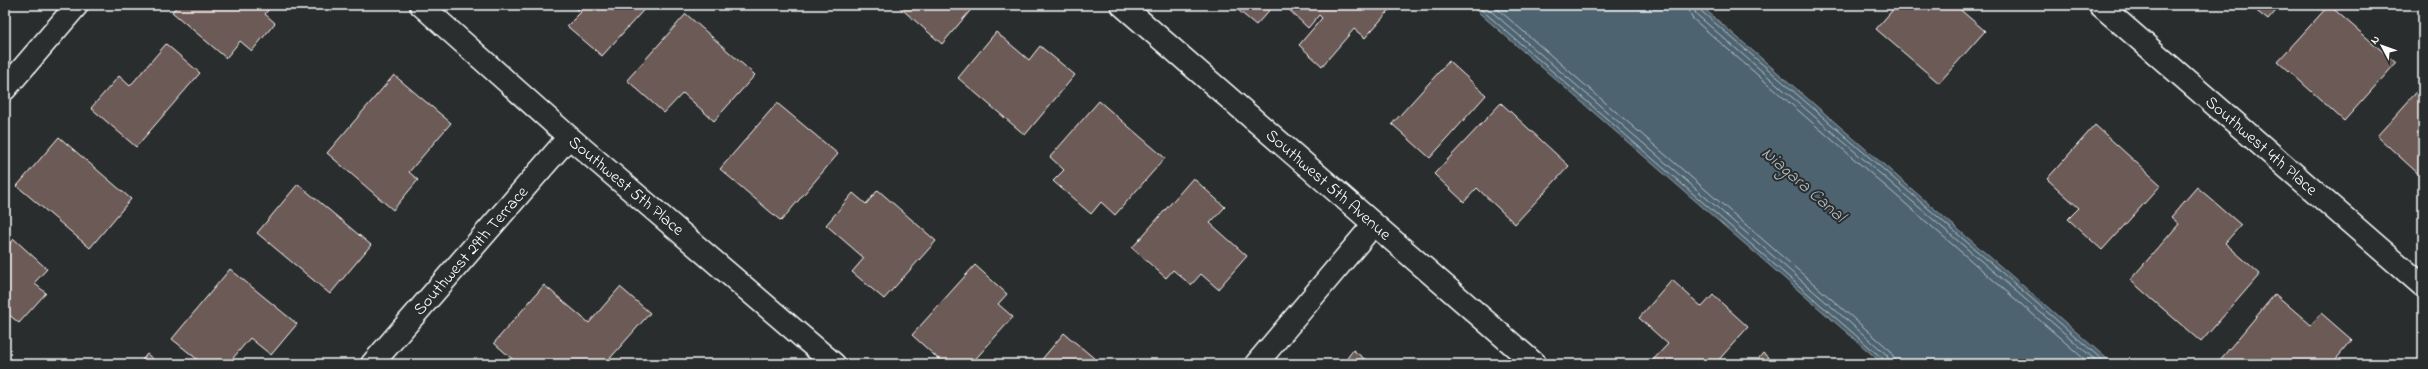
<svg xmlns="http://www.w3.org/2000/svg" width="2428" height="369" font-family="'Indie Flower',sans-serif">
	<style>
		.water { fill: #4d6370; stroke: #94a1a9 }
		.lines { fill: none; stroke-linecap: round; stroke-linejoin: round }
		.shore { stroke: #b8c1c6; stroke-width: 1 }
		.building { fill: #6c5a56; stroke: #fff }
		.minor-casing { stroke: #fff; stroke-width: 25 }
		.minor { stroke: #2a2d2e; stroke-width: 22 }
		.labels { text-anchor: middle; stroke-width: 4; stroke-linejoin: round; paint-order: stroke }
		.street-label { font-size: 17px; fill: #fff; stroke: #2a2d2e }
		.water-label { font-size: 18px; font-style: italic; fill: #afb9bf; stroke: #2a2d2e }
	</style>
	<rect width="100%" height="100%" fill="#2a2d2e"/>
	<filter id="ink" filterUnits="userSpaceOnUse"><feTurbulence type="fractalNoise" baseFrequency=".025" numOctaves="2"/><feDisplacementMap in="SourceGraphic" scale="8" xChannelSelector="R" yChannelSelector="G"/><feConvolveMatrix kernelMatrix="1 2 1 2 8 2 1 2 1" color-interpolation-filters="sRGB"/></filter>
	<g filter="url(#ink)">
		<path class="water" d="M1470 5H1700L2113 364H1883Z"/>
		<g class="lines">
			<path class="shore" d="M1476 5 1883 359 1885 364
				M1484 5 1887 355 1890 364
				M1493 5 1891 351 1896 364
				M1687 5 1692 18 2090 364
				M1693 5 1696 14 2100 364
				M1698 5 1700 10 2107 364"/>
		</g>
		<path class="building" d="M178 5H272L265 14 275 23 252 51 240 41 226 58 172 12Z
			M573 5H648L602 56 567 26 581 12Z
			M897 5H975L942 44Z
			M1232 5H1274L1256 25Z
			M1284 5H1394L1365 38 1354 29 1322 66 1299 45 1322 18 1319 15 1308 28Z
			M1897 5H1957L1956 6 1985 31 1939 83 1876 29Z
			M2249 5H2281L2268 20Z
			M2329 5 2396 63 2344 121 2278 61Z
			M686 14 755 75 714 121 683 93 664 113 627 80Z
			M996 32 1029 60 1040 46 1075 75 1025 135 958 78Z
			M166 44 200 73 136 147 91 108 119 76 130 86Z
			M1449 61 1486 95 1430 158 1392 124Z
			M394 75 451 123 409 172 418 180 393 210 327 153Z
			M2423 85V178L2377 136Z
			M1099 101 1165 158 1115 215 1101 202 1091 214 1053 181 1064 170 1050 157Z
			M777 103 838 154 781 221 720 169Z
			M1501 103 1569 166 1515 224 1477 188 1464 202 1434 174Z
			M2095 125 2161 185 2102 250 2068 219 2079 208 2047 179Z
			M59 137 131 199 90 248 17 186Z
			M1193 178 1225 207 1210 223 1247 256 1218 289 1201 274 1191 285 1173 270 1166 278 1132 248Z
			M298 184 371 245 330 294 257 233Z
			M2197 187 2241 225 2225 243 2260 274 2201 342 2130 280 2179 224 2171 217Z
			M878 190 936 241 884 299 852 272 864 258 826 225 853 193 866 204Z
			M14 239 47 269 34 283 46 293 19 323 8 314 5 318V249Z
			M975 265 1007 294 998 304 1013 317 971 364H944L912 335Z
			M230 269 297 324 271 355 250 338 228 364H203L172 339Z
			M1672 280 1702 307 1713 295 1748 327 1715 364 1650 363 1668 344 1639 318Z
			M544 285 589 323 620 287 650 313 605 364H518L494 343Z
			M2275 294 2311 325 2321 313 2352 340 2332 364H2225L2220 360Z
			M1064 333 1101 364H1038Z
			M1353 350 1371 364H1343Z
			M1763 353 1776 364H1754Z
			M147 354 159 364H139Z"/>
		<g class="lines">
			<defs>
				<path id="minor" d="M421 5 569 137 834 364
					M1122 5 1535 364
					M2100 5 2423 286
					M5 89 77 5
					M372 364 569 137
					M1256 364 1374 224"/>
			</defs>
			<use href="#minor" class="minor-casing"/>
			<use href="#minor" class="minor"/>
		</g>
	</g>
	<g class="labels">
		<g class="street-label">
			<text transform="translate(2262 145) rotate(41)" y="6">Southwest 4th Place</text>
			<text transform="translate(1329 184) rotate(41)" y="6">Southwest 5th Avenue</text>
			<text transform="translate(627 185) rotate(40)" y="6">Southwest 5th Place</text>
			<text transform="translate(470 250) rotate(-49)" y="6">Southwest 29th Terrace</text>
		</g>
		<g class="water-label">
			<text transform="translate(1804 184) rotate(41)" y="6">Niagara Canal</text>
		</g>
	</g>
	<rect width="2428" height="369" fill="none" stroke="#2a2d2e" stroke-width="20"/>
	<rect x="10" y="10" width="2408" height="349" fill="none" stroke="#fff" stroke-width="1.5" filter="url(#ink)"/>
	<g transform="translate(2382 46) rotate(311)" stroke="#2a2d2e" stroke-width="3" paint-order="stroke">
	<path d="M0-3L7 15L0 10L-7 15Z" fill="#ffffff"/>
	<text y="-6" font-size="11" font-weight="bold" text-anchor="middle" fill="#ffffff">N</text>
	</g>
</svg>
